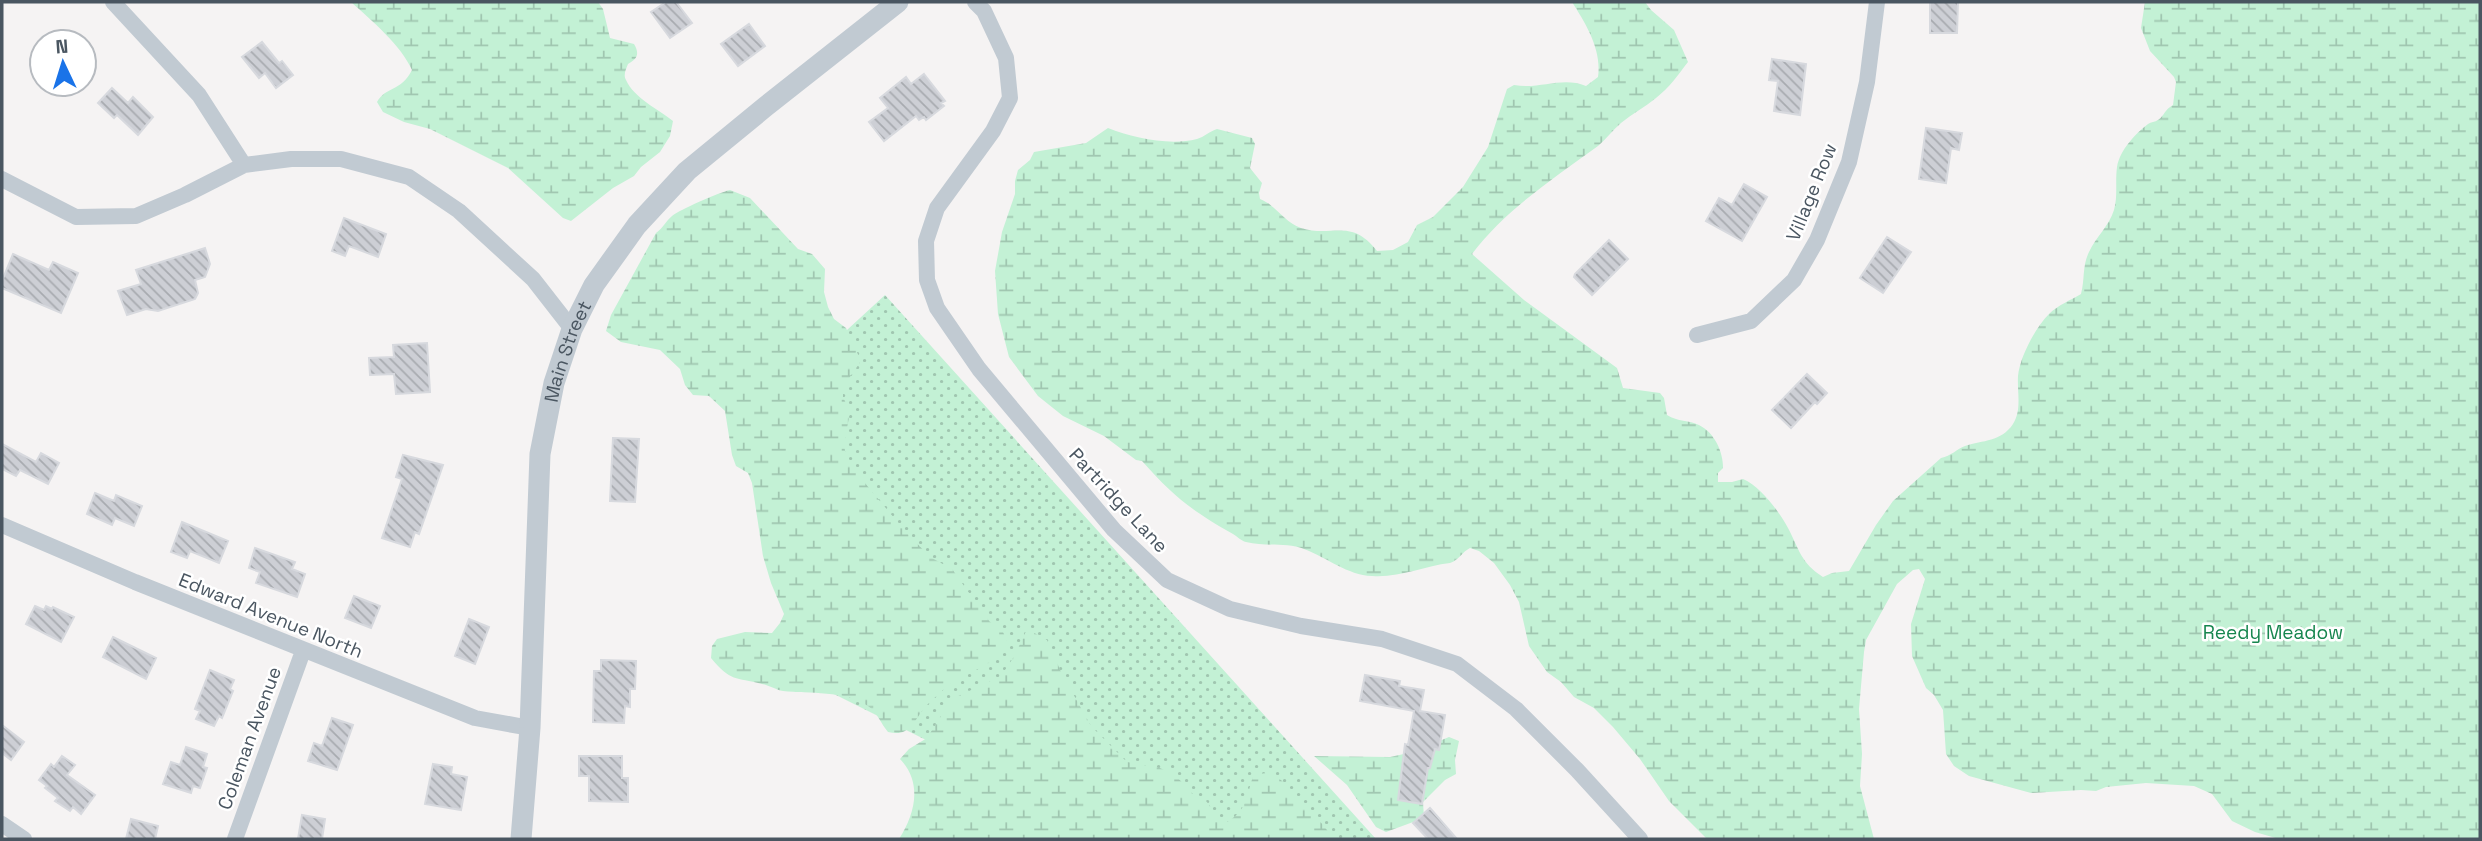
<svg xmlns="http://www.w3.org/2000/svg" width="2482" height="841" font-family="'Space Grotesk',sans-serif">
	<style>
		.grass { fill: url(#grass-dots) }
		.wetland { fill: url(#wetland-marsh) }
		.building { fill: url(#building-back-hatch); stroke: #d7d9de; stroke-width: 2 }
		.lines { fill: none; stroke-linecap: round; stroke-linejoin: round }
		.minor { stroke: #c1cad2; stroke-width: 16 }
		.tertiary { stroke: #c1cad2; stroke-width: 21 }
		.labels { text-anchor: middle; stroke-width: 5; stroke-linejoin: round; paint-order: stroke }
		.street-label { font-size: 19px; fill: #4a5661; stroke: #fff }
		.park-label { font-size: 19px; fill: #17864f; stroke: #fff }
	</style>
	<defs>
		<pattern id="grass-dots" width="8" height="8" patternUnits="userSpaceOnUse" patternTransform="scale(1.75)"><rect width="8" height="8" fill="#c3f1d5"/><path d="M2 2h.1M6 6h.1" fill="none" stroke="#a0c6b0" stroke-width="1.8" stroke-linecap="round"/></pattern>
		<pattern id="wetland-marsh" width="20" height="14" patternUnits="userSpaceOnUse" patternTransform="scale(1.75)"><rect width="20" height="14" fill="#c3f1d5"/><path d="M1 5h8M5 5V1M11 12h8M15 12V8" fill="none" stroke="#a0c6b0"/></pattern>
		<pattern id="building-back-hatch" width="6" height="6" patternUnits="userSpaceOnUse" patternTransform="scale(1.75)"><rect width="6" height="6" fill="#cdcfd5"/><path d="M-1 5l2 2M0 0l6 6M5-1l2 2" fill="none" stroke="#a8abb0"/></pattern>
	</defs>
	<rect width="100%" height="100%" fill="#f5f3f3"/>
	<path class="grass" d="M885 295 1376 839H989L994 774 818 686 758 412Z"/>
	<path class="wetland" d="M351 2H598L603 9 610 38 634 44C640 54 637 59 628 64 626 69 623 75 626 80 634 98 658 109 673 121L670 136 660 152 641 167 634 176 613 188 571 221 563 218 508 168 430 129 404 122 383 112 377 102C386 86 401 92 412 70 401 45 371 20 351 2Z
		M1572 2H1645L1651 10 1674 30 1688 62C1678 75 1669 88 1656 98 1645 107 1632 114 1621 123 1613 130 1606 139 1598 146 1554 178 1505 210 1472 254L1524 300 1617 368 1623 388 1660 393 1664 398 1667 415C1678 422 1689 420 1699 425 1715 433 1723 452 1723 468L1718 473V482H1732L1743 479C1761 487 1778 510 1788 528 1799 549 1801 563 1823 577L1832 573 1849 571 1876 525 1893 501 1941 458C1951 456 1957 449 1965 446 1983 440 2001 442 2013 424 2022 410 2017 392 2018 376 2020 357 2035 328 2049 314 2058 305 2071 300 2081 294 2085 279 2082 266 2089 252 2096 237 2109 226 2114 210 2118 196 2115 182 2117 167 2120 150 2135 134 2148 124 2151 122 2155 122 2158 120 2165 115 2164 110 2173 105L2176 82 2174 77 2150 51 2141 28 2145 2H2480V839H2279L2255 832 2232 821 2212 794 2194 786 2146 783 2106 787 2096 791 2081 790 2031 793 1969 776 1954 766 1946 754 1943 710 1934 695 1926 688 1912 656 1911 624 1925 579 1919 569 1913 570 1897 584 1866 640 1864 652 1859 709 1862 754 1860 786 1874 839H1707L1669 801 1640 759 1613 727 1594 708 1574 697 1561 682 1547 672 1529 646 1519 602 1510 585 1494 563 1479 551 1470 548C1462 552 1459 560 1450 563 1424 566 1399 578 1372 576 1347 575 1328 558 1304 549 1286 542 1265 547 1246 542 1241 541 1237 536 1233 534 1192 511 1173 496 1142 461L1136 460 1104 436 1063 416 1038 396 1009 357 998 314 995 271 1002 232 1015 194V181L1018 170 1030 160 1034 152 1086 143 1108 128C1133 138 1170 146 1197 139 1204 137 1210 131 1217 129L1252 138 1255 144 1250 168 1262 183 1259 193 1260 199C1276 205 1284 222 1301 228 1332 238 1351 217 1377 251L1393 250 1408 242 1417 225 1433 217 1463 187 1488 147 1507 89 1514 85C1539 90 1562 76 1586 86L1598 77C1602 50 1586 24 1572 2Z
		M730 190 750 198 798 249 812 254 825 269 824 292 828 307 834 319 846 328 861 361 843 387V397L850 412 844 444 845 451 854 470 905 531 930 557 952 569 989 621 1003 632 1007 641C988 675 970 666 946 687 940 693 932 700 926 706 919 714 913 727 905 731 899 734 894 733 888 732 881 724 877 712 868 706 845 690 809 694 783 691 776 690 769 685 762 684 735 677 731 682 711 658L712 646 717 639 745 632 772 633 780 623 784 614 771 583 763 556 752 483 748 473 736 466 732 455 725 411 709 396 693 395 685 385 680 369 660 350 621 342 606 331 611 315 656 233C663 228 666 221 672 216 679 210 720 192 730 190Z
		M1027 629 1047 640 1061 672 1091 726 1127 762 1160 768 1176 776 1193 794 1206 801 1211 807 1212 815 1227 822C1248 810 1246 795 1254 774 1259 774 1267 773 1271 773 1280 775 1329 829 1333 839H899C915 814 923 783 900 759L909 749 927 738 952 699 1001 676 1015 655Z
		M1449 737 1459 741 1455 760 1456 774 1445 780 1423 802 1424 818 1386 832 1376 827 1347 785 1314 756 1390 757 1413 752Z"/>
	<path class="building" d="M666 2H676L692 23 670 38 651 12Z
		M1930 2H1958L1957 33H1930Z
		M749 24 765 46 738 66 721 44Z
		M262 42 279 63 282 61 293 75 276 88 265 73 259 78 242 57Z
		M1772 59 1806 64 1800 115 1774 111 1778 81 1769 80Z
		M924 74 945 101 941 103 944 106 926 120 924 117 919 120 916 116 884 141 869 122 888 108 880 98 906 77 911 84Z
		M112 88 128 103 133 97 153 117 138 135 117 115 114 118 98 103Z
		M1926 128 1962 133 1959 150 1951 148 1946 183 1919 179Z
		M1744 184 1767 197 1742 241 1706 221 1719 198 1732 205Z
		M344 218 386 234 378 257 349 246 345 256 332 251Z
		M1887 237 1911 252 1883 293 1860 278Z
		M1609 240 1628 259 1592 295 1574 277 1575 274Z
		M205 248 210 264 205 277 195 280 198 293 195 299 158 311 146 309 127 315 118 291 141 284 136 270Z
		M13 254 49 270 53 262 78 273 61 313 2 288V281Z
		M427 343 430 392 396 394 394 374 370 375 369 358 394 357 393 345Z
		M1807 374 1827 393 1817 404 1815 402 1791 428 1772 410Z
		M613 438 639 439 635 502 610 501Z
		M2 444 36 462 41 453 59 463 48 484 20 470 16 476 2 469Z
		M403 455 443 465 419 534 415 532 410 547 382 538 402 479 396 477Z
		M95 493 114 501 116 495 142 506 134 526 115 518 112 525 87 514Z
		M182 522 228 541 219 563 190 551 187 558 171 552Z
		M255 548 295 562 292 569 305 574 297 597 256 583 260 572 249 568Z
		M354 596 380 606 371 628 345 618Z
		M35 606 44 610 46 606 52 609 53 607 74 617 61 642 26 624Z
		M469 619 489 627 475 664 455 656Z
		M113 637 156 658 146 679 103 657Z
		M601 660 636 661 635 689H630V707L625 706 624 723 593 722 594 671H601Z
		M210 670 234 680 230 689 233 691 222 718 219 716 214 726 196 719 200 711 195 709Z
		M1365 675 1400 681 1399 686 1424 690 1420 711 1445 715 1439 750 1435 749 1430 768H1428L1422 804 1398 800 1405 744 1408 745 1414 711 1360 701Z
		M332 718 353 725 337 770 308 761 314 743 322 746Z
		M2 725 24 742 11 760 2 753Z
		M186 747 207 754 203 767 207 768 200 788 193 786 191 793 163 784 171 762 180 765Z
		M62 756 75 765 67 775 95 795 81 814 73 807 70 811 55 801 58 798 45 788 47 786 39 780 51 764 54 767Z
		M579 756H622V778H628V802L589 801V776H579Z
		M433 764 452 767 451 774 467 777 461 810 425 804Z
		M1430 808 1457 839H1428L1413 823Z
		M302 815 325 819 322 839H298Z
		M131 819 158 826 155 839H126Z"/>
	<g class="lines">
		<path class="minor" d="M113 2 199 95 244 165
			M975 2 984 11 1006 58 1010 98 993 131 937 208 926 241 927 280 937 308 979 369 1114 530 1167 580 1230 609 1301 626 1382 639 1457 664 1516 709 1577 770 1640 839
			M2 179 76 217 136 216 185 195 244 165 291 159H341L409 177 459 211 533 279 572 329
			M1697 335 1751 321 1794 280 1817 240 1849 162 1867 82 1877 2
			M2 525 135 582 475 718 530 728
			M2 824 24 839
			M235 839 303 651"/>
		<path class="tertiary" id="s1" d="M521 839 530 728 540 454 554 383 572 329 594 285 637 225 687 171 765 107 898 2"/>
	</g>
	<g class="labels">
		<g class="street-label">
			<text transform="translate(1811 192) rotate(-68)" y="7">Village Row</text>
			<text dy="7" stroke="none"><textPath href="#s1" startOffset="492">Main Street</textPath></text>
			<text transform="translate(1119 500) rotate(47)" y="7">Partridge Lane</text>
			<text transform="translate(271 615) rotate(22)" y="7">Edward Avenue North</text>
			<text transform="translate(249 738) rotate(-70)" y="7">Coleman Avenue</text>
		</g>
		<g class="park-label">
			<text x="2273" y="639">Reedy Meadow</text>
		</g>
	</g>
	<rect width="2482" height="841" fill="none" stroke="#4a5661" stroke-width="7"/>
	<g transform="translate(63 63) rotate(356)"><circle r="33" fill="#ffffff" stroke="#b7bbc0" stroke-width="2"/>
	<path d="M0-5L12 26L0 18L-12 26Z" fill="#1a73e8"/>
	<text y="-10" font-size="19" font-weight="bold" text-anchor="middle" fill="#4a5661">N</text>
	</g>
</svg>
